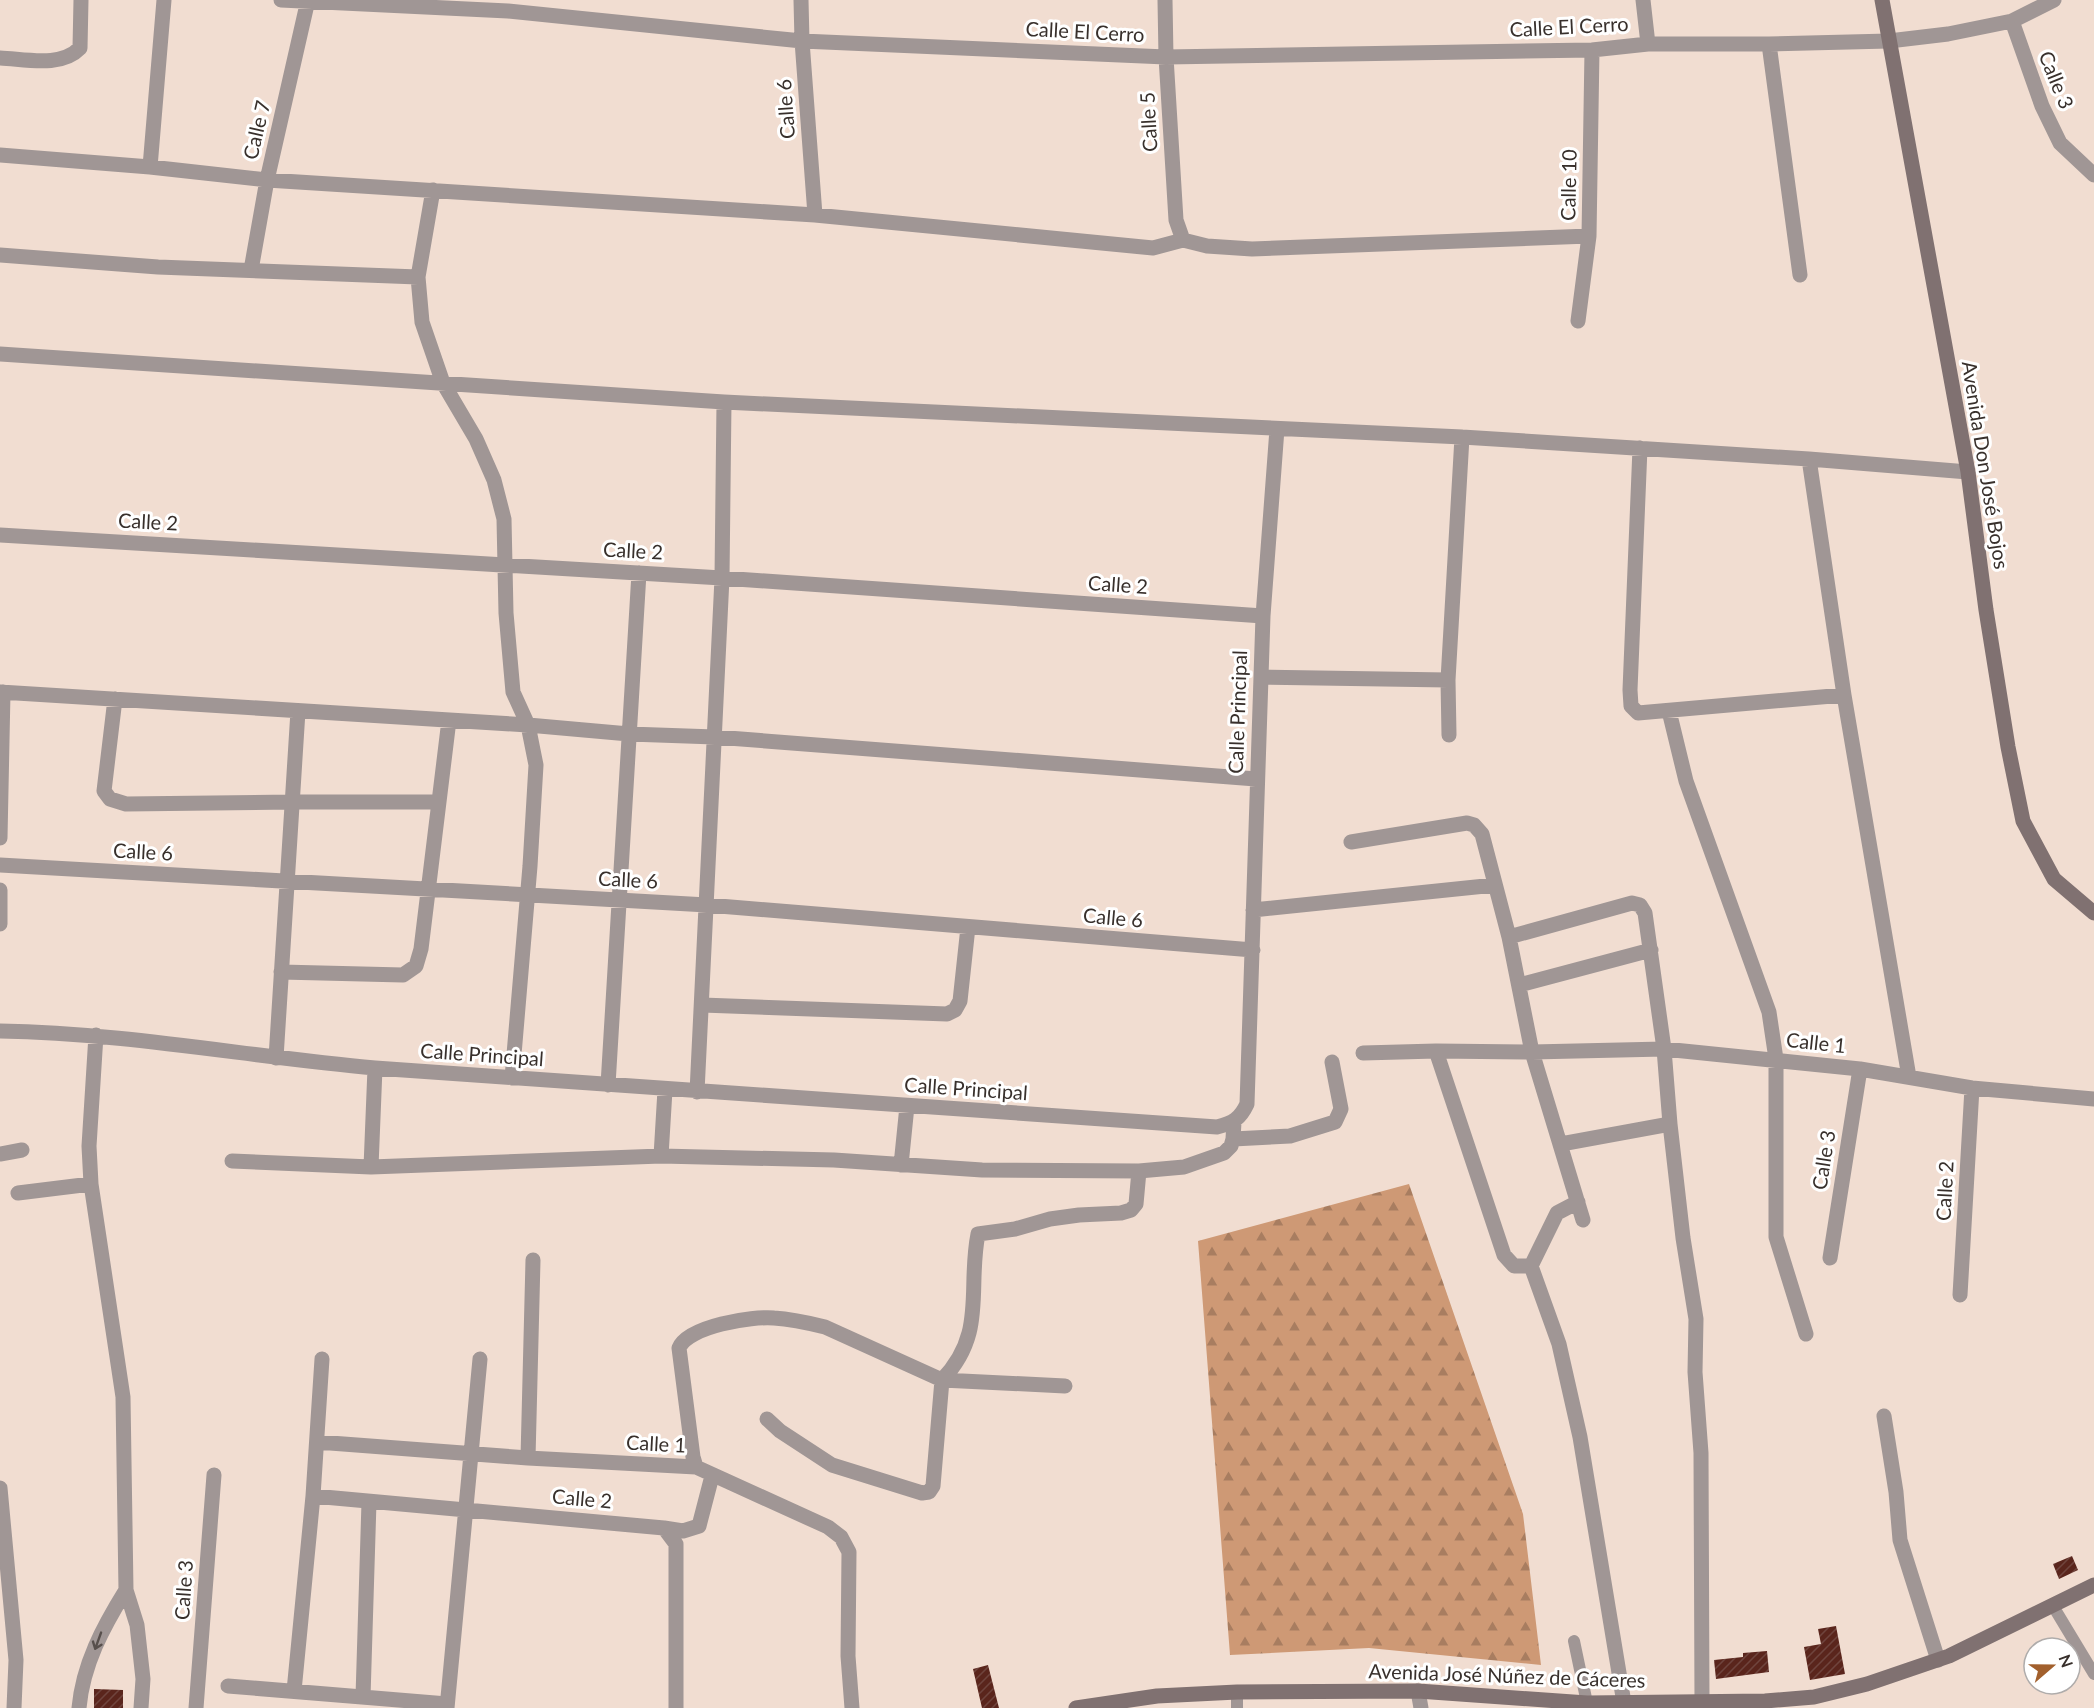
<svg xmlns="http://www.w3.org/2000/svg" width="2094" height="1708" font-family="Lato,sans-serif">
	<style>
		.forest { fill: url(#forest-firs) }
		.building { fill: url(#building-hatch) }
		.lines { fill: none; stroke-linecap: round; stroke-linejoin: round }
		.lane { stroke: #a09695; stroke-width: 12 }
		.street { stroke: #a09695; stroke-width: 15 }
		.secondary { stroke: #807171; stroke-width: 15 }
		.oneway { stroke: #574f4c }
		.labels { text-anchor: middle; stroke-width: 6; stroke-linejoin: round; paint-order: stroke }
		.street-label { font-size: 20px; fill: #38302c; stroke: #fff }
	</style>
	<defs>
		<pattern id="forest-firs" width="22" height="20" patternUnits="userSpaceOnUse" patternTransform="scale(1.5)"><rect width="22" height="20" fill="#ce9975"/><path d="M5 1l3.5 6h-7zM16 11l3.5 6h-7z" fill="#a87d60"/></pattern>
		<pattern id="building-hatch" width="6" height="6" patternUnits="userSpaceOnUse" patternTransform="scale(1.5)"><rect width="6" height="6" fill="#5a251c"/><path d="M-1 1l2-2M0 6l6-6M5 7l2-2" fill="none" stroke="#6f443d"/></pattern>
	</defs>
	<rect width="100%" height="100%" fill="#f1ddd1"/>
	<path class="forest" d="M1409 1184 1523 1514 1541 1665 1369 1648 1230 1655 1198 1241Z"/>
	<path class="building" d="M2072 1556 2078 1570 2059 1579 2053 1564Z
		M1836 1626 1845 1674 1810 1680 1804 1647 1821 1644 1818 1629Z
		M1767 1651 1769 1672 1716 1679 1714 1660 1743 1657V1653Z
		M988 1665 999 1708H982L973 1669Z
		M94 1689 123 1690V1708H94Z"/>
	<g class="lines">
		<path class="lane" d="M2053 1606 2094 1674
			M1574 1641 1587 1703
			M1237 1692V1708"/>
		<path class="street" d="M281 0 508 11 802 41 1166 57 1592 50 1648 44H1769L1889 41 1948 34 2012 21 2054 0
			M801 0 802 41 815 215
			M1165 0 1166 57 1176 220 1183 240
			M1643 0 1648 44
			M2012 21 2042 106 2060 143 2094 175
			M1769 44 1800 275
			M0 58C25 59 61 68 80 48L81 0
			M0 155 150 167 267 180 815 215 1153 248 1183 240 1207 246 1252 249 1589 236
			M150 167 164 0
			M433 190 418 277 422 322 443 383 476 439 494 480 504 519 506 613 513 692 528 725 536 765 530 866 512 1078
			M0 255 158 267 418 277
			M251 270 267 180 308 0
			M1578 321 1589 236 1592 50
			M0 354 724 402 1462 437 1809 459 1968 472
			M1640 448 1630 690 1631 706 1638 713 1844 695
			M1809 459 1844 695 1909 1077
			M0 535 722 578 1263 616
			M1262 677 1448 680
			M0 692 528 725 629 734 715 737 1256 779
			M115 699 104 791 110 799 126 804 292 802H439
			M1669 711 1686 781 1769 1012 1776 1059V1237L1806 1334
			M1449 735 1448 680 1462 437
			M0 838 3 692
			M1351 842 1467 823 1474 825 1482 834 1509 937 1532 1052 1583 1220
			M0 865 707 905 1253 950
			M0 890V924
			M1253 910 1495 885
			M1509 937 1632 903 1640 905 1645 913 1664 1049 1670 1124 1683 1238 1696 1319 1695 1372 1701 1453 1702 1701
			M281 972 403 975 416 966 421 949 449 720
			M1519 985 1651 950
			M702 1005 947 1014 955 1010 960 1001 968 927
			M0 1031C126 1033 250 1057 375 1068L1217 1127C1233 1123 1240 1119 1247 1104L1263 616 1277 429
			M96 1035 89 1146 91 1184 123 1397 126 1590 137 1625 143 1679 141 1708
			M1436 1051 1504 1255 1514 1266H1531
			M1363 1053 1436 1051 1532 1052 1664 1049 1860 1069 1972 1088 2094 1099
			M276 1058 298 711
			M608 1085 639 573
			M697 1092 722 578 724 402
			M1233 1139 1290 1136 1335 1122 1341 1109 1332 1062
			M1561 1144 1670 1124
			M0 1154 22 1150
			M661 1156 665 1090
			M232 1161 371 1167 661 1156 834 1160 982 1170 1139 1171 1184 1167 1224 1153 1231 1146 1233 1139 1234 1122
			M901 1165 907 1106
			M371 1167 375 1068
			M18 1193 91 1184
			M1578 1202 1557 1213 1531 1266 1559 1344 1580 1437 1624 1703
			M1830 1258 1860 1069
			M1960 1295 1972 1088
			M1884 1416 1896 1492 1900 1540 1938 1660
			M767 1419 780 1431 832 1465 922 1493 929 1492 933 1486 942 1380 1065 1386
			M317 1442 528 1458 696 1467 828 1527 841 1537 849 1552 848 1656 852 1708
			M528 1458 533 1260
			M696 1467 693 1457 679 1348C688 1326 752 1316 774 1318 791 1319 809 1323 825 1327L942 1380C987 1333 967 1289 978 1234L1015 1229 1050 1219 1079 1215 1121 1213 1131 1210 1136 1204 1139 1171
			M0 1488 16 1660 14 1708
			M313 1496 664 1528 676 1544V1708
			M664 1528 683 1531 699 1526 712 1476
			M228 1686 447 1704
			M294 1691 313 1496 322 1359
			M1418 1691 1421 1708
			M363 1697 369 1502
			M79 1708C83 1664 103 1627 126 1590
			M196 1708 214 1475
			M447 1708 480 1359"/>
		<path class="secondary" d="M1882 0 1968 472 1986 610 2008 747 2023 821 2054 879 2094 913
			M1076 1708 1157 1696 1237 1692 1418 1691 1587 1703 1765 1701 1814 1697 1867 1684 1949 1656 2094 1585"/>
	</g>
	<defs><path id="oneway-shaft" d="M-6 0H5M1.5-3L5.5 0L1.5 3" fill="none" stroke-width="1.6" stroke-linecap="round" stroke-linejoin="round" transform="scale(1.5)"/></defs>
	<use class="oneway" href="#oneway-shaft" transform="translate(98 1641) rotate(110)"/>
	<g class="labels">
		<g class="street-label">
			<text transform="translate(1569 27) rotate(-3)" y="7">Calle El Cerro</text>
			<text transform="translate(1085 32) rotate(3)" y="7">Calle El Cerro</text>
			<text transform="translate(2056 80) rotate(68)" y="7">Calle 3</text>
			<text transform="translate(786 109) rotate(-94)" y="7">Calle 6</text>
			<text transform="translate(1149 122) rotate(-93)" y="7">Calle 5</text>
			<text transform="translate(257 130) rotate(-77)" y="7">Calle 7</text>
			<text transform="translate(1569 185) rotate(-89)" y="7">Calle 10</text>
			<text transform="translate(1985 465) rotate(81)" y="7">Avenida Don José Bojos</text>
			<text transform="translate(148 522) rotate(3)" y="7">Calle 2</text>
			<text transform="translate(633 551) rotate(3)" y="7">Calle 2</text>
			<text transform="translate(1118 585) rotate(4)" y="7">Calle 2</text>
			<text transform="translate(1238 712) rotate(-88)" y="7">Calle Principal</text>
			<text transform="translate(143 852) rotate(3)" y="7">Calle 6</text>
			<text transform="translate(628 880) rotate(3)" y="7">Calle 6</text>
			<text transform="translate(1113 918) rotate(5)" y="7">Calle 6</text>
			<text transform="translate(1816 1043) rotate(6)" y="7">Calle 1</text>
			<text transform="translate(482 1055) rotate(4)" y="7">Calle Principal</text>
			<text transform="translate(966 1089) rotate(4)" y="7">Calle Principal</text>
			<text transform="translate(1824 1160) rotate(-81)" y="7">Calle 3</text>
			<text transform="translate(1945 1191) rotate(-87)" y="7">Calle 2</text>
			<text transform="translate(656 1444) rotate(3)" y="7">Calle 1</text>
			<text transform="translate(582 1499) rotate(5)" y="7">Calle 2</text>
			<text transform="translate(184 1590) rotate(-86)" y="7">Calle 3</text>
			<text transform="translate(1507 1676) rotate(2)" y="7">Avenida José Núñez de Cáceres</text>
		</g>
	</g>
	<g transform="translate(2052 1666) rotate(70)"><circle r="28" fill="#ffffff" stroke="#afacab" stroke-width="1.5"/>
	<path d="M0-4.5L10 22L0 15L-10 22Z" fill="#a2602d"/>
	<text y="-9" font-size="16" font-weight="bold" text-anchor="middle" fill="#38302c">N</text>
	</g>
</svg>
